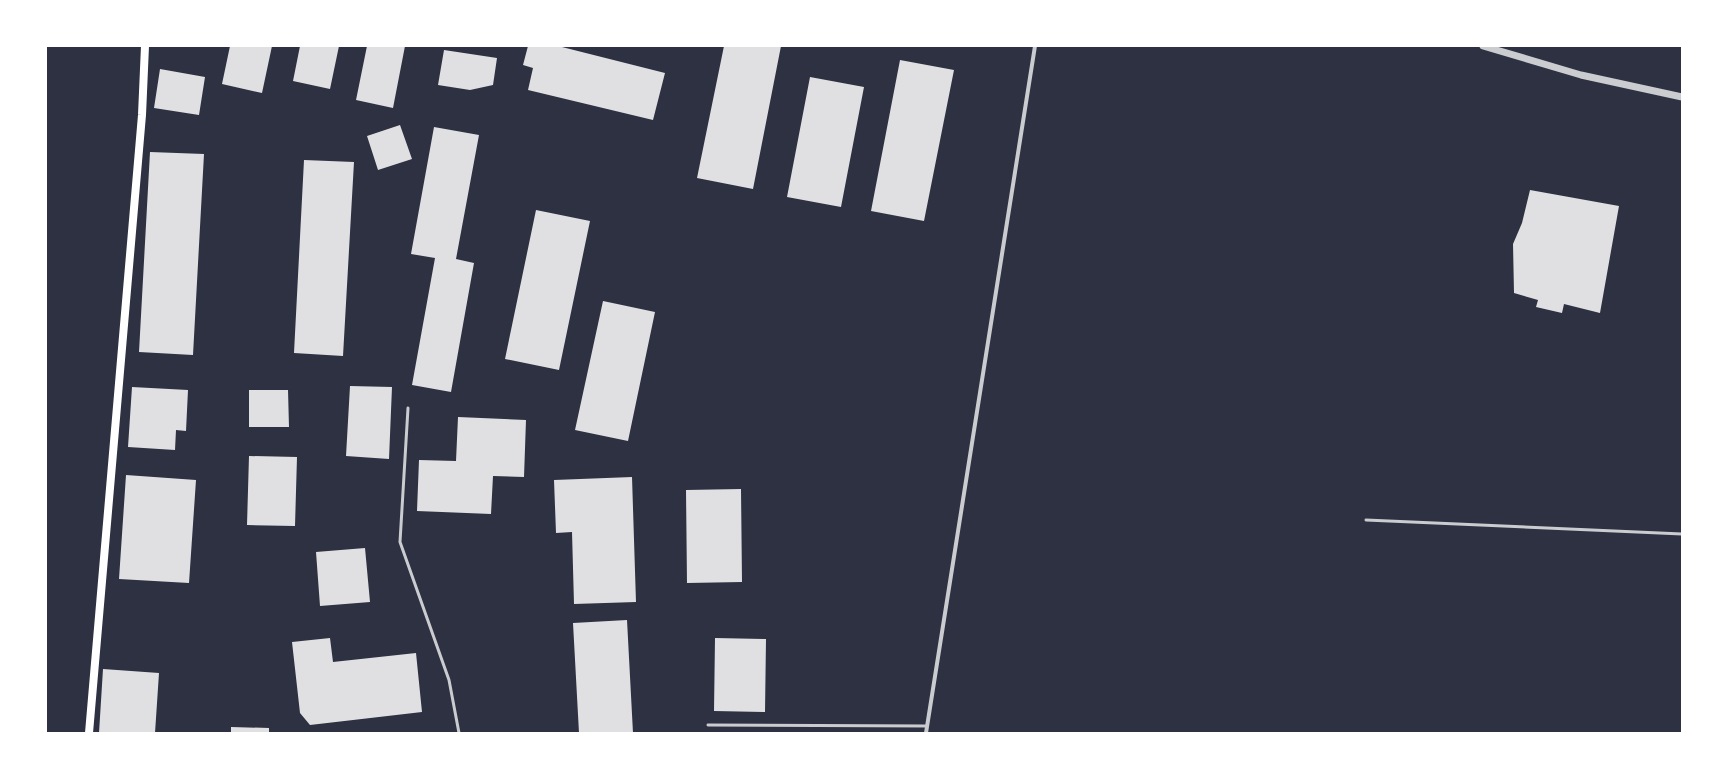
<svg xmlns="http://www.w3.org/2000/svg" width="1728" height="779" font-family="'Fira Sans Condensed',sans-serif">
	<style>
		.building { fill: #e0e0e3 }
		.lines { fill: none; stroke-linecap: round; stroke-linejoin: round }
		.service { stroke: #caccd0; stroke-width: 3 }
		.minor { stroke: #caccd0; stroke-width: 4 }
		.tertiary { stroke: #caccd0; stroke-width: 7 }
		.secondary { stroke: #fff; stroke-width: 8 }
	</style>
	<rect width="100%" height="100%" fill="#2d3142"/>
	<path class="building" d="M230 46H272L262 93 222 84Z
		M300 46H339L330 89 293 81Z
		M367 46H405L393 108 356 100Z
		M528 46H558L665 73 653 120 528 90 533 68 523 65Z
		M724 46H781L753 189 697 178Z
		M444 50 497 58 493 85 470 90 438 85Z
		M900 60 954 70 924 221 871 211Z
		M160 69 205 77 199 115 154 108Z
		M810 77 864 87 841 207 787 197Z
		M400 125 412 159 378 170 367 136Z
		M434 127 479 135 456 259 474 263 451 392 412 385 435 258 411 254Z
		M150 152 204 154 193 355 139 352Z
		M304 160 354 162 343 356 294 353Z
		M1530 190 1619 206 1600 313 1564 304 1562 313 1536 307 1538 300 1514 293 1513 244 1522 223Z
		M536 210 590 221 559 370 505 359Z
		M603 301 655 312 628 441 575 430Z
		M350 386 392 387 389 459 346 456Z
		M132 387 188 390 186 431 176 430 175 450 128 447Z
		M249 390H288L289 427H249Z
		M458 417 526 420 524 477 493 476 491 514 417 511 419 460 456 461Z
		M249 456 297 457 295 526 247 525Z
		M126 475 196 480 189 583 119 579Z
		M632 477 636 602 574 604 572 532 556 533 554 480Z
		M741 489 742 582 687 583 686 490Z
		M365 548 370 602 320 606 316 552Z
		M627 620 633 733H579L573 623Z
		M330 638 333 662 416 653 422 712 310 725 300 713 292 642Z
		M715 638 766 639 765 712 714 711Z
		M103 669 159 673 155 733H99Z
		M231 727 269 728V733H231Z"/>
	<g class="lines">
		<path class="service" d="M408 408 400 542 449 680 459 733
			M1366 520 1682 534
			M708 725 927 726"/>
		<path class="minor" d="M926 733 1035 46"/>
		<path class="tertiary" d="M1483 46 1581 75 1682 97"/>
		<path class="secondary" d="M89 733 142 115 145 46"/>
	</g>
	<rect width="1728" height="779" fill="none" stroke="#ffffff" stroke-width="94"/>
</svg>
